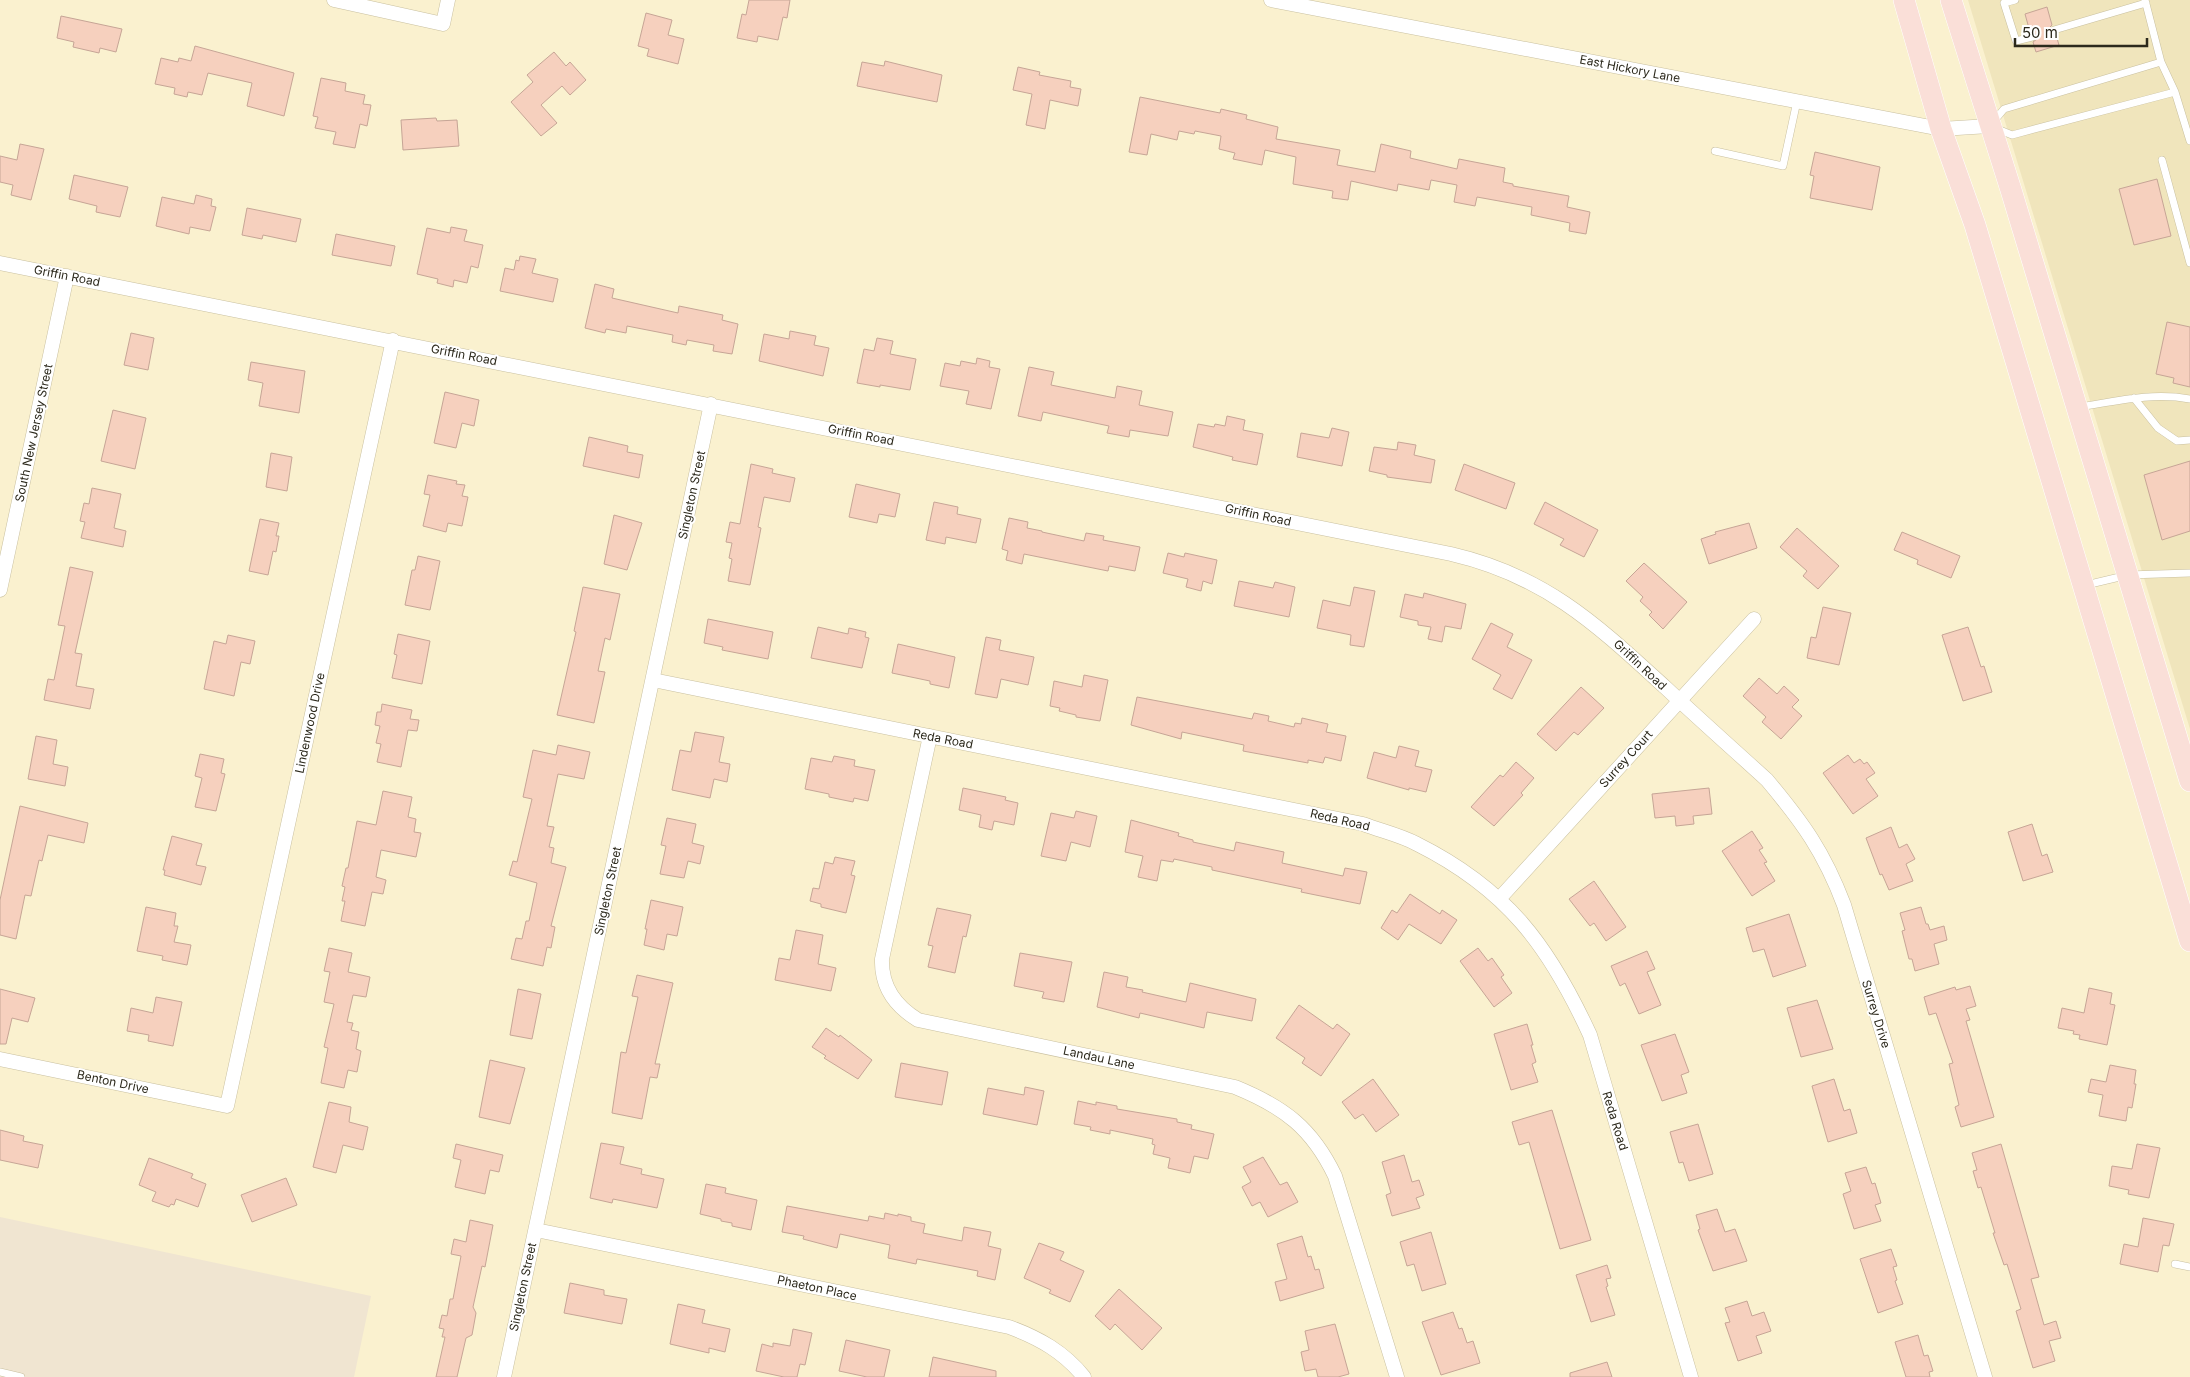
<svg xmlns="http://www.w3.org/2000/svg" width="2190" height="1377" font-family="Inter,sans-serif">
	<style>
		.built { fill: #f0e5bc }
		.education { fill: #f0e5d1 }
		.building { fill: #f6d0be; stroke: #c6a596 }
		.lines { fill: none; stroke-linecap: round; stroke-linejoin: round }
		.service-casing { stroke: #c9c0a0; stroke-width: 8 }
		.minor-casing { stroke: #c9c0a0; stroke-width: 15 }
		.primary-casing { stroke: #fff; stroke-width: 22 }
		.service { stroke: #fff; stroke-width: 7 }
		.minor { stroke: #fff; stroke-width: 14 }
		.primary { stroke: #fadfd8; stroke-width: 21 }
		.labels { text-anchor: middle; stroke-width: 4; stroke-linejoin: round; paint-order: stroke }
		.street-label { font-size: 12px; fill: #2c291c; stroke: #fff }
	</style>
	<rect width="100%" height="100%" fill="#faf1cf"/>
	<path class="built" d="M1968 0H2190V729Z"/>
	<path class="education" d="M0 1217 371 1296 354 1377H0Z"/>
	<path class="building" d="M749 0H790L787 18 783 17 778 40 758 36 757 42 737 38 742 14 746 15Z
		M2047 7 2052 25 2049 28V32L2056 35 2059 45 2036 52 2033 42 2037 39V35L2030 32 2025 14Z
		M646 13 672 20 668 35 684 39 678 64 647 56 649 49 638 46Z
		M61 16 122 29 116 52 100 48 99 53 73 47 74 42 57 38Z
		M195 46 294 73 284 116 247 106 252 83 208 73 202 95 188 92 187 97 174 94 175 88 155 84 161 58 178 62 179 58 191 61Z
		M554 52 566 66 570 62 586 80 570 95 562 86 541 105 557 123 541 136 511 102 533 82 527 75Z
		M885 61 942 75 937 102 857 86 862 62 884 66Z
		M1018 67 1040 72 1039 75 1071 81 1070 87 1081 89 1078 106 1050 100 1045 129 1026 125 1032 94 1013 90Z
		M321 78 346 83 345 91 365 95 363 104 371 105 367 126 360 124 355 148 333 144 336 132 315 128 318 117 313 116Z
		M1140 97 1220 113 1221 109 1247 115 1246 119 1278 127 1276 139 1340 150 1337 165 1375 172 1381 144 1411 151 1410 158 1457 169 1459 159 1505 168 1503 182 1513 184V186L1569 196 1567 207 1590 212 1586 234 1569 231 1570 223 1531 215 1532 207 1477 197 1475 206 1454 202 1457 185 1431 180 1429 190 1398 184 1397 191 1351 181 1348 200 1332 198 1333 191 1293 184 1296 157 1265 150 1262 165 1233 159 1235 153 1219 149 1221 136 1195 131 1194 134 1179 131 1177 140 1151 134 1147 155 1129 152Z
		M436 118 437 121 457 120 459 146 403 150 401 120Z
		M20 144 44 149 31 200 11 195 13 185 0 182V156L17 160Z
		M1815 152 1880 167 1872 210 1810 198 1814 176 1810 175Z
		M74 175 128 187 120 217 96 212 97 206 69 199Z
		M2157 179 2171 236 2134 245 2119 189Z
		M196 195 212 199 211 206 216 207 210 231 190 227 189 234 156 226 162 197 194 204Z
		M247 208 301 219 296 242 263 235 262 239 242 235Z
		M451 227 467 230 464 241 483 245 478 268 471 266 467 283 454 280 453 287 437 283 438 279 417 274 427 228 450 233Z
		M336 234 395 246 391 266 332 255Z
		M520 256 536 259 532 273 558 279 553 302 500 291 505 268 514 270 516 260 519 261Z
		M595 284 614 289 612 298 678 313 679 306 723 315 722 320 738 324 732 354 713 351 714 345 687 340 686 345 672 342 673 335 627 326 626 333 606 329 605 333 585 328Z
		M2167 322 2190 327V387L2173 383 2174 378 2156 374Z
		M790 331 816 336 814 345 829 348 823 376 759 361 764 334 789 339Z
		M131 333 154 338 148 370 124 365Z
		M877 338 893 341 890 354 916 359 910 390 880 385V387L857 383 864 349 874 351Z
		M977 358 990 361 989 367 1000 369 991 409 966 404 969 391 940 386 945 363 960 366 961 361 976 364Z
		M251 362 305 371 299 413 259 406 263 383 248 380Z
		M1029 367 1054 372 1051 385 1115 398 1117 386 1142 391 1139 405 1173 412 1168 436 1130 430 1129 437 1107 433 1109 426 1043 412 1041 421 1018 416Z
		M445 392 479 400 474 426 462 423 456 448 434 443Z
		M113 410 146 418 135 469 101 461Z
		M1227 416 1245 420 1243 430 1263 434 1257 465 1232 460 1233 457 1193 447 1198 424 1214 427 1215 424 1225 426Z
		M1332 428 1349 432 1342 466 1297 457 1301 433 1329 438Z
		M589 437 628 446 627 452 643 455 639 478 583 466Z
		M1398 442 1416 445 1414 455 1435 460 1431 483 1387 477V475L1369 471 1374 447 1397 450Z
		M271 453 292 457 287 491 266 487Z
		M2190 461V531L2162 540 2144 475Z
		M751 464 773 469 772 473 795 478 790 502 764 497 758 527 761 528 750 585 728 581 732 559 729 558 732 543 726 542 730 522 740 524Z
		M1464 464 1515 483 1506 509 1455 490Z
		M428 475 457 481 456 484 465 485 462 496 468 497 462 526 448 523 446 532 423 526 430 495 424 494Z
		M856 484 900 494 895 517 879 514 877 523 849 517Z
		M92 488 121 494 114 528 126 531 123 547 81 538 85 522 80 521 84 503 89 504Z
		M934 502 958 507 957 514 981 519 976 543 946 537 945 544 926 540Z
		M1545 502 1598 530 1584 557 1560 545 1564 539 1534 524Z
		M614 515 642 523 627 570 604 564Z
		M1009 518 1028 522 1027 528 1042 531V532L1084 541 1086 533 1104 536 1103 540 1140 547 1135 571 1109 566 1108 571 1024 554 1022 564 1006 560 1008 551 1002 549Z
		M260 519 279 523 276 536H279L276 552 273 551 268 575 249 571Z
		M1749 523 1757 548 1709 564 1701 539 1716 534 1715 532Z
		M1797 528 1839 566 1818 589 1803 576 1807 571 1780 547Z
		M1902 532 1960 556 1951 578 1917 564 1918 560 1894 550Z
		M1168 553 1184 557 1185 553 1217 560 1212 584 1203 581 1201 591 1186 587 1188 579 1163 573Z
		M418 556 440 561 430 610 405 605 412 570H415Z
		M1644 563 1687 602 1663 629 1649 615 1652 612 1640 601 1643 597 1626 581Z
		M70 567 93 572 75 653 82 654 76 686 94 689 90 709 44 700 48 679 54 680 65 626 58 625Z
		M1239 581 1273 588 1275 582 1295 587 1289 617 1234 606Z
		M583 587 620 594 610 640 605 638 598 671 605 672 594 723 557 715 576 632 574 631Z
		M1354 587 1375 591 1364 647 1350 645 1351 635 1317 628 1323 600 1350 606Z
		M1424 593 1466 604 1461 629 1445 626 1442 642 1428 639 1431 627 1418 625V621L1400 617 1405 594 1423 598Z
		M1823 607 1851 613 1839 665 1807 658 1811 637 1816 638Z
		M708 619 773 632 768 659 722 650 723 647 704 643Z
		M1491 623 1513 634 1507 647 1532 660 1512 699 1493 689 1501 675 1472 659Z
		M818 627 848 634 849 628 866 632 865 637 869 638 862 668 811 658Z
		M1968 627 1981 667 1984 666 1992 692 1963 701 1942 635Z
		M398 634 430 641 422 684 392 678 397 655 394 654Z
		M228 635 255 641 250 664 241 662 234 696 204 689 214 641 226 644Z
		M986 637 1001 640 999 650 1034 657 1028 685 1001 679 997 698 975 694Z
		M898 644 955 657 949 688 930 684V681L892 673Z
		M1084 675 1108 680 1100 721 1076 717V715L1059 711 1060 708 1050 706 1054 681 1082 687Z
		M1759 678 1777 694 1784 686 1799 700 1792 707 1802 716 1781 739 1762 722 1766 717 1743 696Z
		M1581 687 1604 708 1578 735 1574 732 1556 751 1537 734Z
		M1137 697 1252 719 1254 713 1269 716 1268 721 1294 727 1295 723 1301 724 1302 718 1328 724 1326 732 1346 736 1341 761 1325 757 1323 763 1308 760V763L1243 751 1244 745 1182 732 1181 739 1131 725Z
		M382 704 412 710 410 719 419 720 417 731 408 730 401 767 377 762 381 744 376 743 380 726 375 725 377 712H381Z
		M695 732 724 737 719 762 730 764 727 782 714 779 710 798 672 790 680 750 691 752Z
		M36 736 57 740 53 764 68 767 65 786 28 779Z
		M558 745 590 752 584 779 558 774 547 826 554 827 549 847 554 848 551 863 566 867 551 926 555 927 551 948 547 947 543 966 511 959 516 938 522 939 526 921H529L537 883 509 875 513 861 517 862 532 799 523 797 533 750 556 755Z
		M1399 746 1419 751 1415 766 1432 770 1426 792 1409 788V790L1367 778 1374 752 1396 758Z
		M200 754 224 759 221 773 225 774 216 811 195 807 202 778 195 776Z
		M1848 755 1854 763 1860 759 1864 764 1867 762 1875 773 1866 779 1878 796 1853 814 1823 773Z
		M834 756 855 760 854 766 875 770 868 801 854 798 853 802 829 797V794L805 789 811 758 832 762Z
		M1516 762 1534 778 1521 793 1523 795 1494 826 1471 807 1500 775 1503 777Z
		M963 788 1006 797 1005 800 1018 803 1014 825 994 821 992 830 979 827 981 815 959 810Z
		M1709 788 1712 814 1693 816 1694 824 1676 826 1675 816 1655 818 1652 794Z
		M383 791 412 797 408 817 416 819 414 832 421 833 416 857 381 850 376 877 386 880 383 894 372 892 365 926 341 921 345 901H342L345 887 342 886 346 868H348L357 821 376 825Z
		M20 806 88 823 84 843 48 835 42 861 39 860 31 896 25 895 16 939 0 935V900Z
		M1076 811 1097 816 1090 847 1071 842 1066 861 1041 856 1051 813 1074 818Z
		M667 818 696 824 692 843 704 846 700 864 688 861 684 878 660 874 666 846 661 845Z
		M1131 820 1179 833 1178 836 1193 840V842L1234 851 1236 842 1284 852 1282 863 1343 876 1345 868 1367 872 1360 904 1301 892 1302 889 1212 870V867L1174 859 1173 862 1161 860 1157 881 1138 877 1143 856 1125 852Z
		M2032 824 2042 856 2047 854 2053 872 2023 881 2008 832Z
		M1891 827 1899 848 1907 844 1915 859 1906 864 1913 881 1889 890 1882 874 1880 875 1866 838Z
		M1752 831 1763 848 1759 850 1767 862 1764 863 1775 881 1752 896 1722 851Z
		M172 836 202 844 196 865 206 867 201 885 164 875 165 870H163Z
		M835 857 855 861 851 875 855 876 846 913 821 907V904L810 901 813 888 819 889 825 862 833 864Z
		M1594 881 1626 927 1606 941 1594 923 1590 926 1569 899Z
		M1410 894 1440 914 1442 910 1457 920 1441 944 1409 924 1398 940 1381 928 1392 910 1397 913Z
		M651 900 683 907 677 936 667 934 664 950 644 945 647 929H645Z
		M146 907 176 913 174 926H178L174 942 191 945 187 965 162 960 163 956 137 951Z
		M1921 907 1926 924H1928L1930 930 1944 926 1947 940 1934 944 1939 964 1915 971 1912 959H1909L1902 931 1905 930 1900 913Z
		M937 908 971 915 966 937 963 936 955 973 928 967 933 946 928 945Z
		M1789 914 1806 966 1773 977 1764 949 1753 952 1746 928Z
		M796 930 823 935 818 964 836 968 831 991 775 980 779 958 790 960Z
		M329 948 352 953 348 972 370 977 366 997 353 995 347 1022 353 1023 351 1030 359 1032 356 1049 361 1051 357 1072 348 1070 344 1088 321 1083 328 1048 324 1047 334 1004 324 1002 330 972 324 971Z
		M1478 948 1488 961 1492 958 1504 975 1501 977 1512 993 1494 1007 1460 961Z
		M1647 951 1655 969 1647 972 1661 1005 1639 1014 1625 983 1620 986 1611 966Z
		M1020 953 1072 962 1064 1002 1042 998 1044 992 1014 986Z
		M1104 972 1128 977 1126 987 1143 990 1142 992 1186 1002 1190 983 1256 999 1252 1021 1207 1012 1204 1028 1140 1013 1139 1018 1097 1007Z
		M637 975 673 983 655 1064H660L657 1078 650 1077 642 1119 612 1113 621 1052 626 1053 638 997 632 996Z
		M1970 986 1976 1006 1966 1009 1970 1020 1966 1021 1994 1117 1961 1127 1955 1107 1959 1105 1949 1064 1953 1063 1936 1013 1929 1015 1924 997 1955 987 1956 990Z
		M2089 988 2112 993 2110 1004 2115 1005 2107 1045 2079 1039 2080 1035 2073 1034 2074 1031 2058 1028 2062 1008 2084 1013Z
		M0 989 35 998 28 1022 12 1018 6 1044H0Z
		M518 989 541 994 532 1039 510 1035Z
		M156 997 182 1002 173 1046 148 1041 149 1035 127 1031 131 1008 153 1013Z
		M1817 1000 1833 1049 1801 1057 1787 1008Z
		M1299 1005 1333 1029 1337 1024 1350 1034 1321 1076 1302 1063 1305 1058 1276 1038Z
		M1527 1024 1533 1045H1531L1536 1062 1532 1064 1538 1082 1511 1090 1494 1034Z
		M826 1028 839 1037 840 1035 872 1060 858 1079 824 1058 826 1056 812 1047Z
		M1675 1034 1689 1072 1681 1075 1687 1093 1662 1101 1641 1045Z
		M490 1060 525 1068 510 1124 479 1117Z
		M901 1063 948 1072 942 1105 895 1097Z
		M2110 1065 2136 1070 2134 1084H2136L2132 1108 2128 1107 2126 1121 2099 1116 2103 1095 2088 1092 2091 1079 2106 1082Z
		M1373 1079 1399 1115 1376 1132 1363 1114 1355 1119 1342 1102Z
		M1834 1079 1844 1111 1850 1109 1857 1133 1828 1142 1812 1086Z
		M1025 1087 1044 1091 1037 1125 983 1114 988 1088 1024 1095Z
		M1078 1101 1096 1105V1102L1117 1106V1109L1177 1119V1122L1192 1125 1191 1129 1214 1134 1208 1159 1194 1156 1190 1173 1168 1168 1170 1158 1153 1154 1155 1145 1152 1144 1153 1139 1110 1130V1134L1090 1130 1091 1127 1074 1124Z
		M329 1102 351 1107 349 1122 368 1127 363 1150 343 1145 336 1173 313 1167Z
		M1552 1110 1591 1240 1560 1249 1529 1142 1519 1145 1512 1122Z
		M1698 1124 1713 1174 1689 1181 1683 1162 1679 1163 1670 1132Z
		M0 1130 24 1136 23 1141 43 1145 38 1168 0 1160Z
		M601 1143 624 1147 620 1164 642 1169 641 1174 664 1179 657 1208 613 1199 612 1203 590 1198Z
		M456 1144 503 1155 499 1172 490 1170 485 1194 455 1187 461 1160 453 1158Z
		M2001 1144 2039 1277 2031 1279 2044 1325 2056 1321 2061 1338 2049 1341 2055 1361 2033 1368 2016 1311 2021 1309 2007 1264 2004 1265 1993 1233H1995L1981 1187 1978 1188 1973 1171 1977 1170 1972 1153Z
		M2137 1144 2160 1148 2149 1198 2128 1194 2129 1190 2109 1186 2112 1166 2132 1169Z
		M1404 1155 1412 1182 1419 1180 1424 1195 1416 1198 1420 1208 1392 1216 1386 1195 1391 1193 1382 1162Z
		M1263 1157 1280 1185 1287 1182 1298 1202 1268 1217 1260 1202 1252 1206 1242 1187 1251 1182 1243 1167Z
		M149 1158 193 1174 191 1178 206 1184 198 1207 176 1199 174 1205 171 1204 169 1207 152 1201 156 1192 139 1185Z
		M1866 1167 1872 1184 1875 1183 1881 1203 1875 1205 1881 1221 1854 1229 1843 1194 1851 1191 1845 1173Z
		M286 1178 297 1205 252 1222 241 1195Z
		M706 1184 726 1188 725 1193 757 1200 751 1230 732 1226V1223L721 1221V1219L700 1214Z
		M787 1206 868 1221 869 1216 884 1219 885 1213 898 1216V1214L911 1217V1221L925 1224 923 1233 962 1241 964 1227 991 1232 988 1246 1001 1249 995 1280 977 1276 978 1271 917 1259 916 1264 888 1258 890 1245 840 1234 837 1248 803 1239 804 1236 782 1232Z
		M1717 1209 1725 1232 1735 1229 1747 1261 1713 1271 1698 1230 1700 1229 1696 1215Z
		M2143 1218 2174 1224 2169 1246 2163 1245 2158 1272 2120 1264 2124 1244 2138 1247Z
		M470 1220 493 1225 485 1267 482 1266 473 1307 476 1313 472 1335 466 1338 457 1377H436L445 1337H442L444 1329 439 1328 442 1315 447 1316 450 1299H453L461 1256 451 1254 454 1239 466 1242Z
		M1431 1232 1446 1284 1422 1291 1414 1264 1407 1266 1400 1242Z
		M1302 1236 1308 1257 1311 1256 1315 1270 1319 1269 1324 1288 1280 1301 1275 1282 1287 1279 1277 1244Z
		M1039 1243 1064 1252 1060 1260 1084 1271 1070 1302 1049 1293 1051 1290 1024 1278Z
		M1891 1249 1897 1266 1893 1267 1897 1280 1895 1281 1903 1304 1878 1313 1860 1259Z
		M1607 1265 1611 1278 1606 1279 1608 1286 1606 1287 1615 1315 1591 1322 1576 1275Z
		M570 1283 604 1290V1295L627 1299 622 1324 564 1313Z
		M1119 1289 1162 1328 1142 1350 1115 1324 1110 1330 1095 1316Z
		M1747 1301 1752 1316 1764 1312 1771 1331 1756 1336 1762 1353 1738 1361 1725 1323 1730 1322 1725 1308Z
		M678 1304 705 1310 702 1323 730 1329 725 1352 709 1348V1353L670 1344Z
		M1453 1312 1459 1329 1462 1328 1467 1343 1473 1341 1480 1363 1441 1375 1422 1322Z
		M1335 1324 1349 1374 1338 1377H1318L1316 1369 1305 1371 1301 1352 1309 1350 1305 1331Z
		M793 1329 812 1333 805 1365 800 1364 797 1377H784L756 1371 762 1344 773 1347V1343L790 1346Z
		M1918 1335 1924 1356 1928 1355 1933 1371 1929 1372 1930 1377H1906L1895 1342Z
		M846 1340 890 1350 884 1377H867L839 1371Z
		M933 1357 996 1371V1377H929Z
		M1607 1362 1612 1377H1570V1373Z"/>
	<g class="lines">
		<defs>
			<path id="service" d="M2015 0 2004 3 2016 41 2032 37
				M2145 0 2161 62 2175 92 2190 141
				M2054 30 2146 3
				M1994 121 2004 109 2161 62
				M1995 128 2012 135 2175 92
				M1715 151 1783 166 1797 101
				M2162 160 2190 263
				M2134 398 2158 428 2177 441 2190 440
				M2080 407C2117 401 2153 392 2190 399
				M2086 585 2128 575 2190 573
				M2175 1264 2190 1267
				M0 1372 21 1377"/>
			<path id="minor" d="M334 0 443 24 448 0
				M1271 0 1941 129 1989 126
				M0 263 1451 554C1546 576 1597 625 1666 688 1699 719 1733 749 1767 780 1803 823 1824 852 1844 905L1985 1377
				M0 590 67 276
				M653 680 1363 824C1381 831 1400 835 1417 844 1507 889 1549 946 1590 1035L1691 1377
				M930 736 882 959C881 987 895 1006 918 1020L1235 1087C1284 1107 1312 1128 1335 1176L1397 1377
				M1499 899 1754 619
				M0 1059 227 1106 393 340
				M536 1230 1009 1327C1039 1338 1064 1352 1084 1377
				M504 1377 711 404"/>
			<path id="primary" d="M1904 0 1941 129 1975 225 2190 941
				M1951 0 2011 190 2190 781"/>
		</defs>
		<use href="#service" class="service-casing"/>
		<use href="#minor" class="minor-casing"/>
		<use href="#primary" class="primary-casing"/>
		<use href="#service" class="service"/>
		<use href="#minor" class="minor"/>
		<use href="#primary" class="primary"/>
	</g>
	<g class="labels">
		<g class="street-label">
			<text transform="translate(1630 69) rotate(11)" y="4">East Hickory Lane</text>
			<text transform="translate(67 276) rotate(11)" y="4">Griffin Road</text>
			<text transform="translate(464 355) rotate(11)" y="4">Griffin Road</text>
			<text transform="translate(34 433) rotate(-78)" y="4">South New Jersey Street</text>
			<text transform="translate(861 435) rotate(11)" y="4">Griffin Road</text>
			<text transform="translate(692 495) rotate(-78)" y="4">Singleton Street</text>
			<text transform="translate(1258 515) rotate(12)" y="4">Griffin Road</text>
			<text transform="translate(1640 665) rotate(43)" y="4">Griffin Road</text>
			<text transform="translate(310 723) rotate(-78)" y="4">Lindenwood Drive</text>
			<text transform="translate(943 739) rotate(11)" y="4">Reda Road</text>
			<text transform="translate(1626 759) rotate(-48)" y="4">Surrey Court</text>
			<text transform="translate(1340 820) rotate(13)" y="4">Reda Road</text>
			<text transform="translate(608 891) rotate(-78)" y="4">Singleton Street</text>
			<text transform="translate(1876 1014) rotate(73)" y="4">Surrey Drive</text>
			<text transform="translate(1099 1058) rotate(12)" y="4">Landau Lane</text>
			<text transform="translate(113 1082) rotate(12)" y="4">Benton Drive</text>
			<text transform="translate(1615 1121) rotate(73)" y="4">Reda Road</text>
			<text transform="translate(523 1287) rotate(-78)" y="4">Singleton Street</text>
			<text transform="translate(817 1288) rotate(12)" y="4">Phaeton Place</text>
		</g>
	</g>
	<path d="M2015 38v8h132v-8" fill="none" stroke="#2c291c" stroke-width="2.5"/>
	<text x="2022" y="38" font-size="15" fill="#2c291c" stroke="#ffffff" stroke-width="4" paint-order="stroke">50 m</text>
</svg>
